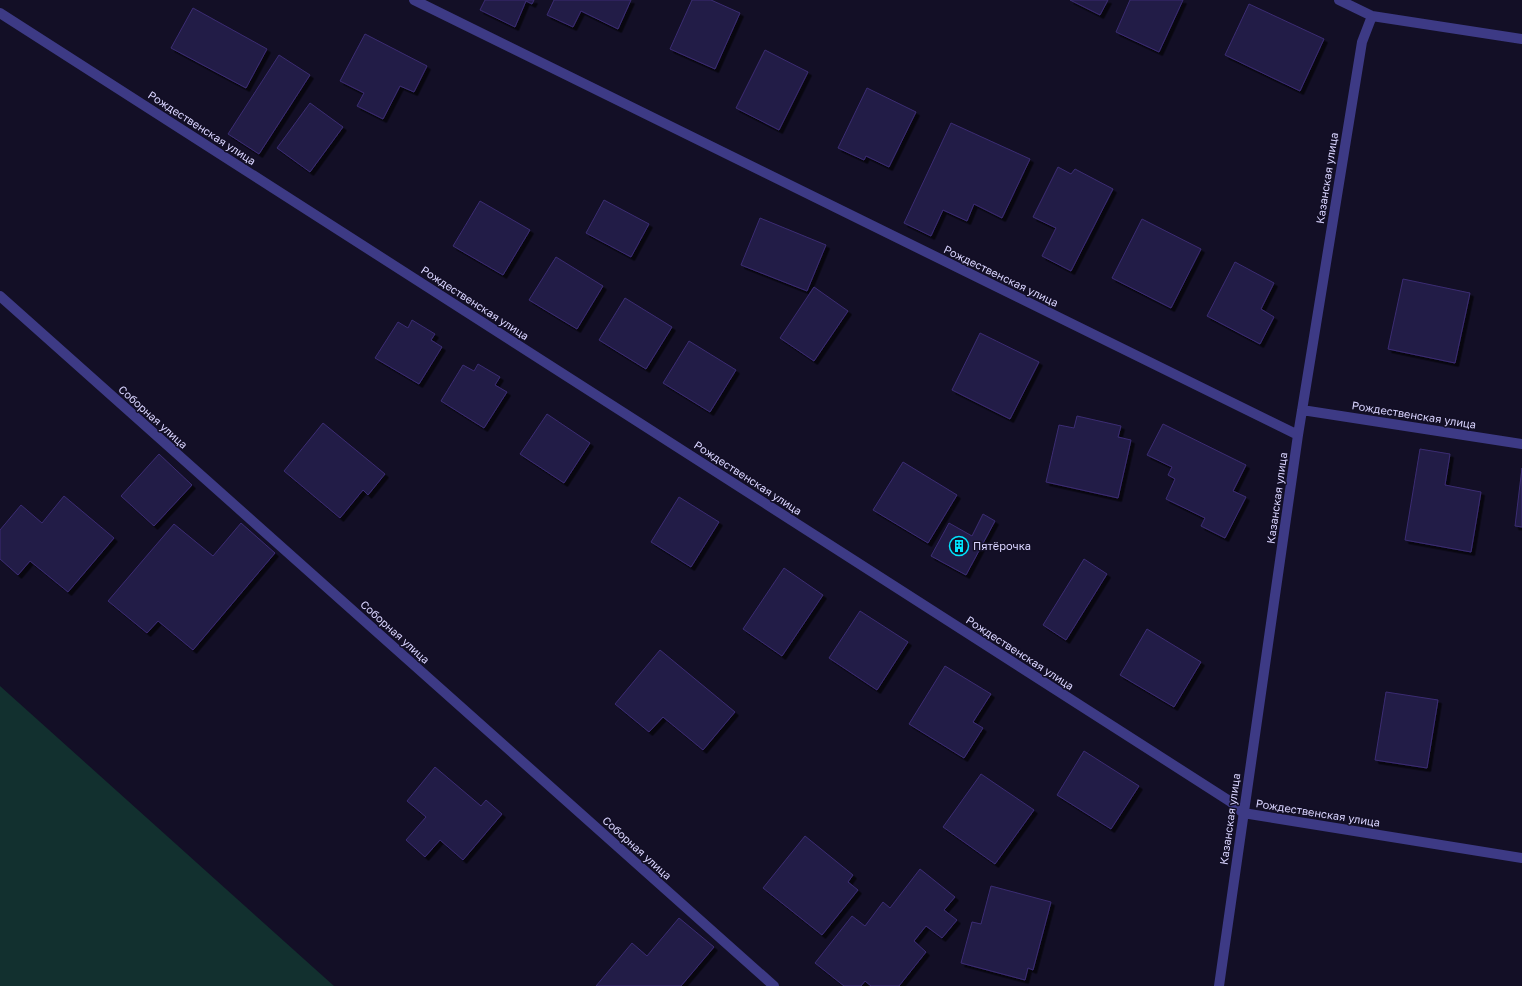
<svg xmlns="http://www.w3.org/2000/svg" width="1522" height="986" font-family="'Golos Text',sans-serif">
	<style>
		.green { fill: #12302f }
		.building { fill: #241b47; stroke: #3b2d73; filter: url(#shadow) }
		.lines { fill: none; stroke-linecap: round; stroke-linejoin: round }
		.street { stroke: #3d3a85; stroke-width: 10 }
		.labels { text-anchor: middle; stroke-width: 3; stroke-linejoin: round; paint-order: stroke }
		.street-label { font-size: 11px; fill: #d9d4ff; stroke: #130f26 }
		.poi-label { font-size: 11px; fill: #d9d4ff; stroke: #130f26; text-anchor: start }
	</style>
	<defs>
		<filter id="shadow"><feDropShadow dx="3.5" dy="3.5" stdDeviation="0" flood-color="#0009"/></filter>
	</defs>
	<rect width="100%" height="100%" fill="#130f26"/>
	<path class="green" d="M0 686 334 986H0Z"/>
	<path class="building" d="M485 0H534L532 4 526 1 515 27 480 10Z
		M554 0H631L618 29 581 11 573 27 547 15Z
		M692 0H711L740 13 715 69 670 49Z
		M1070 0H1108L1100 15Z
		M1130 0H1183L1159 52 1116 32Z
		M1249 4 1324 39 1300 91 1225 55Z
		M193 8 267 49 246 88 171 48Z
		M365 34 427 66 414 92 400 86 383 119 357 106 364 93 340 81Z
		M765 50 808 72 779 130 736 108Z
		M279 55 310 75 259 154 228 134Z
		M867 88 916 112 889 167 866 156 864 160 838 148Z
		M310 103 343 127 310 172 277 148Z
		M951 123 1030 159 1002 218 974 204 967 221 943 210 931 236 904 223Z
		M1058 167 1071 174 1075 169 1113 189 1071 271 1042 256 1056 228 1033 217Z
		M604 200 649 224 631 257 586 233Z
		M480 201 530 230 503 275 453 246Z
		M760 218 826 245 807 291 741 265Z
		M1142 219 1201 249 1171 308 1112 278Z
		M556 257 603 286 577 329 529 300Z
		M1235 262 1274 283 1261 309 1274 317 1260 344 1207 316Z
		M1403 279 1470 293 1455 363 1388 349Z
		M814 287 848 311 814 361 780 338Z
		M625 298 672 327 646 369 599 340Z
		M412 320 435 334 431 340 442 347 419 384 375 358 398 322 408 328Z
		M980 333 1039 362 1010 419 952 390Z
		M689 341 736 370 710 412 663 383Z
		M478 364 500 377 495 385 507 392 484 428 441 401 463 365 474 371Z
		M547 414 590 443 564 483 520 454Z
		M1077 416 1121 426 1118 437 1131 440 1118 498 1046 482 1059 425 1074 428Z
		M323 423 385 474 368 495 363 490 340 518 284 471Z
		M1163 424 1246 465 1233 491 1246 497 1225 538 1201 526 1205 518 1166 499 1175 479 1168 475 1172 467 1147 455Z
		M1420 449 1450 454 1445 485 1481 492 1471 552 1405 540Z
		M159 454 192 485 154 526 121 496Z
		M903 462 957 495 928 543 873 510Z
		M1522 468V527L1515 526Z
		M64 496 114 538 68 592 30 561 18 575 0 559V530L21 505 42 523Z
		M679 497 719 522 691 567 651 542Z
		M983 514 995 521 966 575 931 556 949 523 972 536Z
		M241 523 275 553 193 650 158 621 147 633 108 601 174 524 213 556Z
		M1084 559 1107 574 1066 640 1043 625Z
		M784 568 823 595 782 656 743 629Z
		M860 611 908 642 877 690 829 658Z
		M1147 629 1201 662 1174 707 1120 675Z
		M660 650 735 712 703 750 663 717 649 732 615 704Z
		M945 666 991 694 973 722 983 728 964 758 909 724Z
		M1386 692 1438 700 1427 768 1375 760Z
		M1084 751 1139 786 1111 829 1057 795Z
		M435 767 481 806 486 800 502 814 463 860 440 840 425 857 406 840 426 817 407 801Z
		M981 774 1034 810 995 864 943 827Z
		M805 836 853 875 848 882 858 890 822 935 763 888Z
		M920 869 955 897 944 910 957 920 942 938 926 926 914 941 926 952 899 986H871L865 981 861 986H844L815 963 852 916 865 926 883 902 890 908Z
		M991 886 1051 902 1033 970 1028 968 1025 980 961 963 972 922 981 924Z
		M679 918 714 947 681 986H596L632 943 647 956Z"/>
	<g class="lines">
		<path class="street" d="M414 0 1298 435
			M1339 0 1372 16 1522 39
			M0 13 1231 802 1243 813 1522 858
			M0 296 774 986
			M1302 410 1522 444
			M1219 986 1298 435 1362 42 1372 16"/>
	</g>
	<defs>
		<symbol id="building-ring" viewBox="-11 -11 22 22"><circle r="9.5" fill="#130f26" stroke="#00e5ff" stroke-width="1.5"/><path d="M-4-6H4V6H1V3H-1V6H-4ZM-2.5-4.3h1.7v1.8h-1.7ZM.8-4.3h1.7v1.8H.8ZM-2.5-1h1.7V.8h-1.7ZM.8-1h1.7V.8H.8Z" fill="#00e5ff"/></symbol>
	</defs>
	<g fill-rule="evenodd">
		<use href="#building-ring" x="948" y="535" width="22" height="22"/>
	</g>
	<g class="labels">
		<g class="street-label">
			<text transform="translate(202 128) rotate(33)" y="4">Рождественская улица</text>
			<text transform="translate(1327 178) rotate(-81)" y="4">Казанская улица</text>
			<text transform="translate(1001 276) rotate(26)" y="4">Рождественская улица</text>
			<text transform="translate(475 303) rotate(33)" y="4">Рождественская улица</text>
			<text transform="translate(1414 415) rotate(9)" y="4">Рождественская улица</text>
			<text transform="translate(153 417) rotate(42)" y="4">Соборная улица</text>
			<text transform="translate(748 478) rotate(33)" y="4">Рождественская улица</text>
			<text transform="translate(1277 498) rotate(-82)" y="4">Казанская улица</text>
			<text transform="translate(395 632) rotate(42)" y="4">Соборная улица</text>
			<text transform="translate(1020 653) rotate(33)" y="4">Рождественская улица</text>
			<text transform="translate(1318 813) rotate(9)" y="4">Рождественская улица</text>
			<text transform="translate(1230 819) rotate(-82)" y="4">Казанская улица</text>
			<text transform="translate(637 848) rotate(42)" y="4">Соборная улица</text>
		</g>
		<g class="poi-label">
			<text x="973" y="550">Пятёрочка</text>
		</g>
	</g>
</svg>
